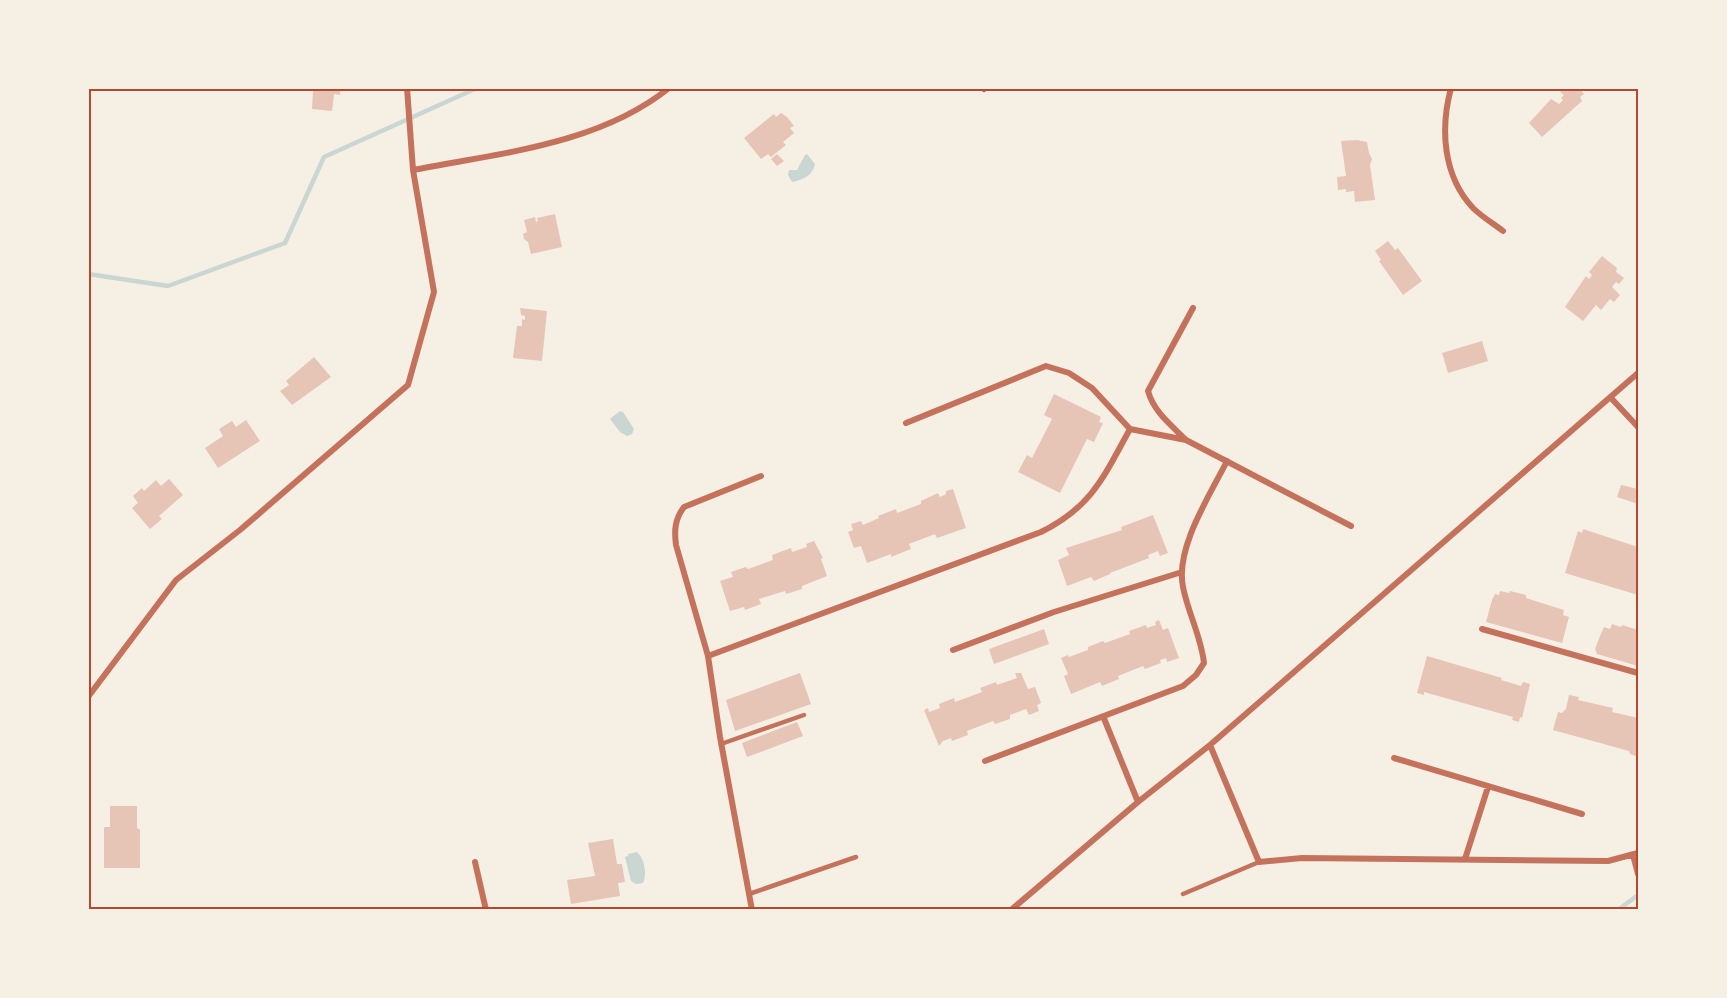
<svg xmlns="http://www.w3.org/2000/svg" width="1727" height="998" font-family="'PT Sans',sans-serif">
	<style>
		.water { fill: #c9d6d2 }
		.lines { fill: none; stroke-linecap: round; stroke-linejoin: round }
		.stream { stroke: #c9d6d2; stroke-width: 4.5 }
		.building { fill: #e6c5b7 }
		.service { stroke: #c5725c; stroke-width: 4.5 }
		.minor { stroke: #c5725c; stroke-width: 6 }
		.neatline { fill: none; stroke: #b5482f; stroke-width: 2 }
	</style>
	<rect width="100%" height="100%" fill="#f6efe4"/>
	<path class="water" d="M807 154 815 164C813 176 802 180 792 182L788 175 789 170H797L805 155Z
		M620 411 623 412 634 429 632 434 627 436 620 432 610 419Z
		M637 852C645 859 647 875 643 883L636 884 631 881 625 857 628 856V854Z"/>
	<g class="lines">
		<path class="stream" d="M88 274 168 286 285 243 324 157 477 88
			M1394 910H1398
			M1618 910 1638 895"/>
	</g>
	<path class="building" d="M317 88H340V95L334 94 332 111 312 109 313 90 317 91Z
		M1563 88H1579L1584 94 1580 97 1582 101 1542 137 1529 123 1551 99 1559 104 1563 100 1561 98 1564 95 1560 92Z
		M781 113 787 117 794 126 790 128 794 133 783 142 786 145 771 157 768 154 761 159 744 138 774 114 776 117Z
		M1357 140 1367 142 1369 153 1372 159 1370 165 1375 200 1355 202 1354 191 1346 192V189L1338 190 1337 177 1346 176 1341 141Z
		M777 154 784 161 777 166 771 159Z
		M555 214 562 247 531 254 528 242 524 239 523 234 527 232 524 220 535 217 536 222 538 221 537 218Z
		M1388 241 1395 250 1398 248 1422 281 1403 295 1379 261 1381 260 1375 251Z
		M1602 256 1617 268 1616 272 1624 278 1619 284 1616 282 1612 287 1620 295 1614 302 1610 299 1601 310 1596 305 1583 321 1565 307 1586 276 1589 279 1592 275 1589 272Z
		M520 308 547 311 542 361 513 358 517 326H522V319L525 320V316L521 315Z
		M1482 341 1488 361 1448 373 1442 353Z
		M314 357 331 377 292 405 280 391 289 385 286 381Z
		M1054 394 1101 417 1099 422 1103 423 1094 442 1087 439 1060 493 1018 472 1027 455 1032 458 1052 419 1044 415Z
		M246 420 260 441 218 468 205 448 223 436 219 429 232 421 236 427Z
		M169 479 183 495 159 516 162 519 150 529 132 508 138 503 133 496 142 488 144 491 156 480 161 486Z
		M1621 485 1638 489V504L1617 497Z
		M953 489 966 528 937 538 935 534 909 544 911 549 891 557V554L867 563 861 546 854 548 848 532 853 530 851 524 861 521 863 525 879 518 878 516 896 509 897 513 921 504V501L938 493 940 497 946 494V491Z
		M1153 515 1168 553 1160 556 1158 551 1148 555 1149 558 1110 573V574L1094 581 1091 577 1067 586 1058 560 1069 555 1066 548 1122 530 1121 527Z
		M1583 529 1638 547V595L1565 573 1578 531 1582 533Z
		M814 541 823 558 821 559 827 576 802 586V589L786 594 785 591 759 599 761 604 745 610 744 607 730 611 720 581 733 577 731 572 746 567 748 569 773 560 772 555 791 548 792 552 807 547 806 544Z
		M1500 591 1509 593 1510 591 1526 595V598L1564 610 1563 615 1569 617 1562 643 1486 622 1492 600 1495 594 1499 595Z
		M1159 620 1163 630 1168 628 1179 658 1167 662 1166 658 1160 660 1161 663 1145 669 1143 666 1118 676 1119 679 1102 686 1100 682 1071 694 1064 676 1068 674 1061 658 1068 655 1069 657 1088 650V647L1103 641 1105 643 1130 634 1129 631 1146 625 1147 628 1156 625 1155 622Z
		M1612 624 1621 627 1622 625 1638 630V666L1597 654 1595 649 1600 636 1604 627 1610 629Z
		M1044 629 1049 644 994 664 989 649Z
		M1427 656 1502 678 1501 680 1521 686 1523 682 1530 684 1522 718 1520 717 1519 722 1512 720 1513 717 1424 692V695L1417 693Z
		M800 673 811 704 735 731 726 700Z
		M1015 673H1021L1028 689 1035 687 1041 703 1037 705 1039 711 1029 715 1026 709 1010 715V719L995 724 993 721 967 731 968 735 952 741 951 738 943 741 939 746 924 710 928 708 929 712 940 708 939 704 954 698 955 702 982 692 980 688 996 682 997 685 1017 678Z
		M1569 695 1579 697 1578 700 1613 708 1612 712 1638 718V757L1630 754 1629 751 1553 730 1558 712 1562 713 1566 709Z
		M797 722 803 736 747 757 742 743Z
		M110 806H137V828L140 830V868H104V827H110Z
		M613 839 617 864H622L625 882 618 883 620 896 571 904 567 880 595 876 588 843Z"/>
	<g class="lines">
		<path class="service" d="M983 88 984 90
			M721 744 804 715
			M749 894 856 857
			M1183 894 1259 862"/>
		<path class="minor" d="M1451 88C1440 129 1443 176 1473 208 1482 217 1494 224 1503 231
			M413 170C499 153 598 145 669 88
			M1611 398 1638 427
			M906 423 1046 366 1069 373 1092 388 1130 429 1186 440 1351 526
			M1185 439C1170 424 1154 412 1148 391L1193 308
			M1482 629 1638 673
			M953 650 1054 612 1182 572
			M708 656 1041 532C1092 507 1104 476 1130 429
			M88 697 176 580 240 530 408 385 434 292 413 170 407 88
			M1103 716 1138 802
			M1210 745 1259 862 1302 858 1608 861 1638 853
			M1394 758 1582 814
			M985 761 1183 686 1196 675 1204 663C1201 636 1188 613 1183 587 1175 548 1210 495 1227 461
			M1633 855 1638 874
			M1465 859 1488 787
			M475 862 486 910
			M752 910 720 737 708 656 676 545C674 530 675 519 684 507L761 476
			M1011 910 1138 802 1210 745 1638 373"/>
	</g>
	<rect width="1727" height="998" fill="none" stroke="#f6efe4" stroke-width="180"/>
	<rect x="90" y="90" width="1547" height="818" class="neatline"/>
</svg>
